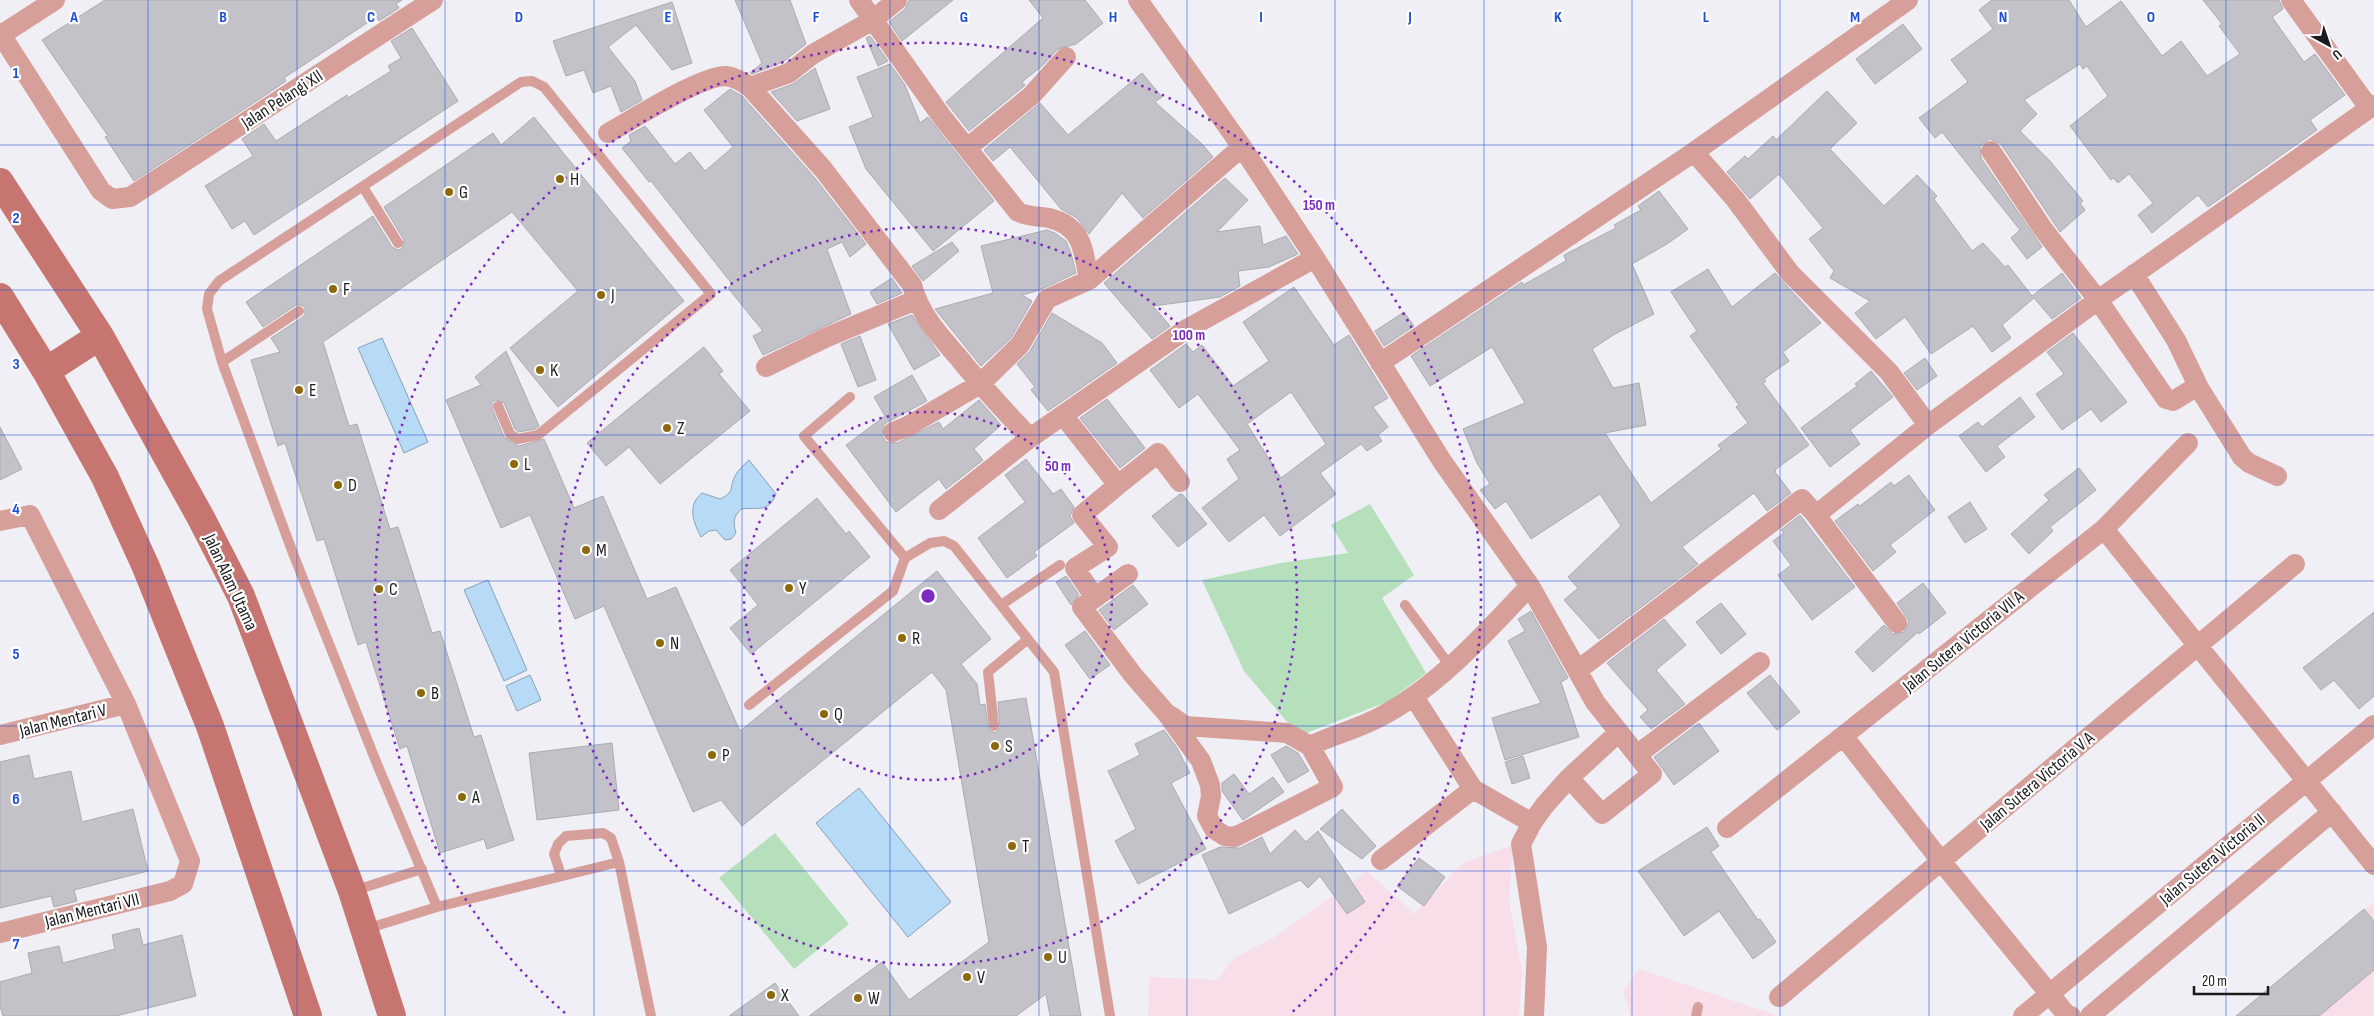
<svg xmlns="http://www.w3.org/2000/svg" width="2374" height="1016" font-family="'Sofia Sans Condensed',sans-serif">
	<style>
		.commercial { fill: #f7dee8 }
		.green { fill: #b5e0bb }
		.water { fill: #b7dbf7; stroke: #88a1b6 }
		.building { fill: #c2c2c8; stroke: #ababb1; fill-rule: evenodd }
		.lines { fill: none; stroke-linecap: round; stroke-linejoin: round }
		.lane { stroke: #d79f9a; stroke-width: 10 }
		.street { stroke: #d79f9a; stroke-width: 20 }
		.secondary { stroke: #c77570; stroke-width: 28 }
		.grid { fill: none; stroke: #1d4ed8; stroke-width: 1; stroke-opacity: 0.55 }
		.ring { fill: none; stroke: #7b2cbf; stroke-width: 2.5; stroke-dasharray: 2.5 5 }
		.poi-dot { fill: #8c690b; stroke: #fff; stroke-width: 2 }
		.labels { text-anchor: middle; stroke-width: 4.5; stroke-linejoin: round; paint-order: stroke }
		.street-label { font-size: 18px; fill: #1b1b1d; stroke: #fff }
		.poi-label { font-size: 18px; fill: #1b1b1d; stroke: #fff; text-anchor: start }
		.grid-label { font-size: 16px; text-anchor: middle; font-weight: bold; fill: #1d4ed8; stroke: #fff; stroke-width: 4.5; stroke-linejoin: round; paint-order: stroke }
		.centre { fill: #7b2cbf; stroke: #fff; stroke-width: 2.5 }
		.ring-label { font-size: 15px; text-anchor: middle; font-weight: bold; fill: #7b2cbf; stroke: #fff; stroke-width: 4.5; stroke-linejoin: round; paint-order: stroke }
	</style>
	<rect width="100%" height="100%" fill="#efeff5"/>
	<path class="commercial" d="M1513 845 1509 900 1522 972 1519 1016H1148L1150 977 1217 980 1234 958 1275 937 1367 871 1414 914 1463 863Z
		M2374 902V1016H2242Z
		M1639 969 1778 1016H1631L1623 991Z"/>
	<path class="green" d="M1370 504 1414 575 1382 598 1426 673 1389 701 1299 736 1244 671 1202 580 1281 563 1348 553 1331 525Z
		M775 833 849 924 794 969 719 878Z"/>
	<path class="water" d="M382 338 428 442 404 453 358 348Z
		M749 460 776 494C769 513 758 507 741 509 733 517 733 523 736 533L731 539 725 540 716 530 709 531 701 537C693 522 687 505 702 493L720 499C735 492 729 488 735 476 738 470 744 465 749 460Z
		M488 580 527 670 504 681 464 590Z
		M530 675 541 700 517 711 506 686Z
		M859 788 951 902 908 937 816 823Z"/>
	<path class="building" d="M105 0H402L396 4 399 8 379 21 376 17 284 78 286 81 261 98 134 181 105 137 108 136 42 40Z
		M735 0H790L806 44 783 62 752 74 750 73 762 63Z
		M909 0H953L902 41 889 22 905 9Z
		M1029 0H1085L1103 23 1076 44 1058 49 1042 66 1022 82 1025 85 1023 87 969 131 946 102 1043 18Z
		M1992 0H2069L2086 27 2121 1 2162 56 2181 41 2207 76 2240 54 2219 26 2222 24 2203 0H2279L2283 9 2272 17 2304 62 2315 54 2345 95 2310 120 2317 130 2208 207 2198 195 2152 233 2138 215 2153 203 2129 174 2118 183 2113 178 2111 180 2070 126 2108 96 2087 66 2083 69 2080 64 2024 100 2037 114 2020 131 2049 160 2083 201 2080 203 2085 210 2060 232 2001 144 1990 139 1980 146 1981 158 2042 247 2027 259 2011 238 2020 230 1942 132 1935 138 1919 118 1968 82 1951 60 1993 29 1979 10Z
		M672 2 692 63 672 70 636 25 608 47 635 81 642 100 621 112 611 86 593 93 584 70 566 76 553 41Z
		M1903 24 1922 49 1875 84 1856 59Z
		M412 28 458 101 254 235 245 221 232 229 205 186 253 156 242 139 264 124 276 141 347 95 348 98 391 71 388 66 401 58 391 41Z
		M870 36 888 61 878 66 866 38Z
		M890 64 905 85 920 123 928 117 994 201 933 251 866 169 849 127 873 117 857 77Z
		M815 68 830 109 797 121 771 92 793 84Z
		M1142 73 1162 97 1155 102 1202 144 1213 157 1143 218 1122 193 1089 234 1077 218 1061 209 1010 147 993 161 984 150 1040 103 1068 135Z
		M730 89 742 96 814 177 866 244 850 257 842 242 827 249 851 314 763 355 753 336 763 331 728 288 732 284 651 181 649 182 622 148 631 141 629 135 645 126 675 164 690 152 705 171 733 147 704 110Z
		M1827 91 1857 123 1830 149 1884 206 1917 175 1937 196 1934 199 1972 251 1983 243 2005 267 2008 265 2032 296 2062 273 2081 298 2052 319 2034 298 2002 325 2011 338 1992 352 1973 326 1931 354 1905 317 1876 339 1855 313 1870 301 1830 278 1834 271 1809 239 1823 228 1779 174 1750 199 1727 172 1745 156 1748 159 1773 136 1776 140Z
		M534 117 684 301 558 407 510 348 578 291 512 212 323 342 349 426 357 424 390 529 398 527 432 633 440 631 474 737 481 735 514 840 487 849 484 839 440 853 407 746 400 749 366 642 358 645 324 539 317 541 285 443 278 446 251 360 280 352 271 338 303 317 305 314V308L302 305H296L263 327 246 302 373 216 392 247 398 250 402 249 404 240 384 207 493 133 501 145Z
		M1225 178 1248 200 1217 232 1260 226 1263 245 1286 236 1298 254 1269 267 1238 271 1240 286 1220 297 1153 306 1170 326 1152 339 1104 283Z
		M1659 191 1688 229 1667 244 1632 264 1654 314 1615 334 1592 349 1613 388 1639 383 1646 425 1605 433 1651 503 1721 449 1718 445 1748 423 1736 407 1739 405 1690 336 1697 331 1671 292 1708 269 1732 307 1775 273 1821 323 1783 352 1789 361 1764 379 1766 381 1763 383 1809 445 1776 469 1775 472 1791 493 1767 511 1754 493 1682 547 1698 564 1599 639 1564 600 1578 588 1568 577 1621 526 1600 494 1531 539 1506 501 1495 509 1480 490 1490 484 1477 463 1463 429 1525 403 1492 347 1430 386 1411 356 1522 282 1523 285 1566 261 1564 255 1616 228 1614 225 1641 210 1638 206Z
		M1047 230 1055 233 1066 241 1071 253 1076 273 1040 290 1022 295 1032 301 1011 338 981 366 935 309 993 293 981 246Z
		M952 242 959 251 923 281 912 266Z
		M892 278 902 293 877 304 870 292Z
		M1294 287 1334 345 1349 335 1388 398 1373 407 1388 427 1378 435 1382 441 1367 451 1361 444 1320 473 1336 494 1280 536 1264 515 1229 542 1202 508 1239 479 1227 459 1240 450 1198 394 1179 408 1150 370 1186 344 1193 352 1202 345 1233 386 1269 361 1243 322ZM1291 392 1326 444 1281 478 1247 424Z
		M1404 312 1414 326 1384 346 1375 331Z
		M1052 313 1102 343 1117 363 1048 411 1031 390 1035 387 1017 364 1030 351Z
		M912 315 940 355 914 370 888 324Z
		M2073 333 2127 402 2101 422 2091 409 2062 430 2036 394 2064 374 2047 352Z
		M860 336 876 380 858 387 841 344Z
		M704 347 723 371 719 374 750 411 660 484 629 447 606 466 587 443Z
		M506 351 539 426 535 429 519 432 515 429 504 403 496 400 492 402V408L504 437 519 446 544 439 574 508 603 496 647 599 676 587 740 731 937 571 991 639 961 664 977 684 980 705 985 704 989 730 995 733 1000 728 998 702 1026 698 1081 1016H1050L1046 994 1016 1016H809L882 962 909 1000 989 942 946 690 932 672 742 826 721 800 693 812 604 606 575 619 530 515 501 528 446 400 481 385 475 377Z
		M1925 358 1937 376 1917 390 1904 373Z
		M1871 371 1893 397 1850 430 1860 444 1830 467 1801 428 1857 386 1855 384Z
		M912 375 927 401 884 424 882 436 886 442 897 443 939 422 943 429 979 400 1001 425 974 449 983 460 946 489 939 479 896 512 846 445 885 416 874 397Z
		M2020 397 2035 417 1997 446 2005 457 1986 472 1959 436 1978 422 1982 427Z
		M1107 399 1145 448 1120 468 1080 418Z
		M0 427 22 469 0 480Z
		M1026 459 1053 494 1061 489 1074 507 1070 516 1074 523 1034 552 1037 556 1007 578 978 538 1025 502 1005 475Z
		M2079 468 2096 490 2050 527 2053 531 2029 554 2011 534 2049 500 2044 495Z
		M1909 475 1935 510 1890 545 1896 552 1873 571 1835 521 1858 504 1860 506 1891 482 1894 486Z
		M1180 494H1182L1207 524 1178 547 1152 516Z
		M817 498 846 534 849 531 870 557 751 654 730 628 758 605 730 570Z
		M1970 502 1987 529 1965 543 1948 517Z
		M1800 515 1855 587 1812 620 1778 575 1791 565 1773 541 1784 533 1781 530Z
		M1066 576 1079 595 1071 605 1056 582Z
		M1923 583 1946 613 1919 634 1918 632 1873 672 1855 652 1884 625 1893 634 1904 632 1909 621 1897 603Z
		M1133 585 1148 604 1114 630 1099 610Z
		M1721 603 1746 634 1721 654 1696 622Z
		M1531 611 1568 678 1561 682 1579 737 1505 760 1492 718 1541 703 1508 641 1525 631 1518 619Z
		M2374 612V696L2359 709 2334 680 2321 690 2303 668Z
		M1664 619 1686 645 1656 670 1685 704 1651 729 1640 717 1648 710 1607 663Z
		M1085 631 1110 665 1090 679 1065 645Z
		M1770 675 1800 712 1777 730 1747 693Z
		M1699 723 1719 751 1674 785 1654 757Z
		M1164 730 1177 748 1190 773 1171 783 1206 849 1138 884 1115 841 1136 829 1108 771 1140 755 1135 744Z
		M612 743 619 810 537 820 529 753Z
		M1286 746 1298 753 1309 771 1288 783 1271 755Z
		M29 755 34 779 71 771 82 822 133 809 148 871 74 890 77 901 54 907 51 896 0 908V762Z
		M1523 756 1530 778 1512 784 1505 762Z
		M1234 774 1249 794 1273 777 1284 792 1243 820 1222 791V783Z
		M1342 809 1376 846 1362 859 1320 829Z
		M1707 827 1719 846 1711 852 1758 920 1760 919 1776 942 1753 959 1719 911 1684 936 1638 871Z
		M1295 830 1306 842 1318 831 1365 902 1347 914 1320 876 1308 888 1300 880 1229 914 1202 855 1220 847 1240 848 1262 837 1270 854Z
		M1419 858 1445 877 1424 906 1397 886Z
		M2364 909 2374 921V970L2319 1016H2236Z
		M139 928 143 945 182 935 196 996 116 1016H3L0 1006V982L32 973 28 953 59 946 63 963 115 949 112 935Z
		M775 983 799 1016H729Z"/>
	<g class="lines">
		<path class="lane" d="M363 187 398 243
			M222 362 299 311
			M850 397 804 436 905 558
			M1001 605 1060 565
			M1405 605 1450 666
			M749 705 893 591 905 558 930 543 944 541 954 546 1054 672 1110 1016
			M994 726 988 672 1028 639
			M561 875 554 854 558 844 566 836 603 833 611 838 619 862
			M353 891 422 869
			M437 907 377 764 294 556 222 362 207 309 209 294 219 281 521 82 532 81 544 87 711 294 538 435 518 439 510 434 498 406
			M366 929 437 907 619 862 651 1016
			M1696 1016 1698 1007"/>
		<path class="street" d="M859 0 942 117 1018 212C1029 217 1038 216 1049 218 1083 226 1083 250 1089 280
			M1138 0 1242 147 1315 258 1442 461 1530 586 1595 702 1652 774 1602 814 1569 778
			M2291 0 2369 108
			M0 33 101 191 112 199 130 197 433 0
			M1 35 55 0
			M750 87 823 169 912 285C920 315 939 335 959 358 981 386 1006 412 1030 438
			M608 133C632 120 702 75 726 76 735 77 743 82 750 87L789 73 813 54 873 20 897 0
			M967 148 1031 96 1066 57
			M1991 151 2043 229 2098 300 2166 399 2173 401 2196 387 2199 388 2242 457 2249 463 2277 476
			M1694 152 1735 199 1790 273 1889 372 1928 425
			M2134 274 2176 340 2199 388
			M1380 363 1694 152 1908 0
			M766 367 825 338 916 300
			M1063 415 1118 485 1082 515 1108 547 1075 568 1095 598
			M893 432 908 426 980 384 1020 345 1047 299 1089 280 1242 147
			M1118 485 1158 453 1180 482
			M939 510 1030 438 1185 330 1315 258
			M1816 515 1928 425 2098 300 2374 105
			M0 521 30 515 126 704 190 861 183 884 170 891 0 933
			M2104 529 2374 865
			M1128 574 1082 607 1133 675 1167 714 1201 761 1210 785 1211 796 1207 816 1214 829 1225 836 1235 837 1333 787 1310 746C1332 735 1358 729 1380 717 1439 686 1485 633 1530 586
			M1578 670 1802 499 1816 515 1897 623
			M1414 697 1473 789 1532 823
			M1171 716 1185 726 1287 733 1310 746
			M0 735 126 704
			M1844 737 1941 861 2066 1014 2071 1016
			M1638 754 1760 662
			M1727 828 2104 529 2188 443
			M1381 860 1473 789
			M1779 997 2295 564
			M1534 1016 1537 947 1521 844 1532 823 1544 806 1569 778 1619 732
			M2023 1016 2374 725
			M2090 1016 2332 812"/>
		<path class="secondary" d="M0 182 100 336 201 518 241 596 352 891 392 1016
			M0 297 46 371 105 477 146 567 210 726 308 1016
			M46 371 100 336"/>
	</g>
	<path class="grid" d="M148 0V1016M297 0V1016M445 0V1016M594 0V1016M742 0V1016M890 0V1016M1039 0V1016M1187 0V1016M1335 0V1016M1484 0V1016M1632 0V1016M1780 0V1016M1929 0V1016M2077 0V1016M2226 0V1016M0 145H2374M0 290H2374M0 435H2374M0 581H2374M0 726H2374M0 871H2374"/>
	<g class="ring">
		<circle cx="928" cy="596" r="184"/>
		<circle cx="928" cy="596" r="369"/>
		<path d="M565 1013A553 553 0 1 1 1291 1013"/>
	</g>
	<g class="poi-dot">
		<circle cx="560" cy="179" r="5"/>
		<circle cx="449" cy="192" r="5"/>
		<circle cx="333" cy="289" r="5"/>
		<circle cx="601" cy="295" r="5"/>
		<circle cx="540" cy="370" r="5"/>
		<circle cx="299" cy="390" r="5"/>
		<circle cx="667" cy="428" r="5"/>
		<circle cx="514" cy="464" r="5"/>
		<circle cx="338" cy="485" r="5"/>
		<circle cx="586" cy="550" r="5"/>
		<circle cx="789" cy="588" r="5"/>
		<circle cx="379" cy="589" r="5"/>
		<circle cx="902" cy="638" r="5"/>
		<circle cx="660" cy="643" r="5"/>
		<circle cx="421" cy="693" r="5"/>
		<circle cx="824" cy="714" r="5"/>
		<circle cx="995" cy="746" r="5"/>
		<circle cx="712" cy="755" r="5"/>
		<circle cx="462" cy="797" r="5"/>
		<circle cx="1012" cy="846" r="5"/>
		<circle cx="1048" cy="957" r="5"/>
		<circle cx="967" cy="977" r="5"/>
		<circle cx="771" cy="995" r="5"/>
		<circle cx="858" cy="998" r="5"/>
	</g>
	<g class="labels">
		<g class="street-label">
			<text transform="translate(282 99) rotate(-33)" y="6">Jalan Pelangi XII</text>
			<text transform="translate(231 582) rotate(65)" y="6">Jalan Alam Utama</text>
			<text transform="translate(1963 641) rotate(-39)" y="6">Jalan Sutera Victoria VII A</text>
			<text transform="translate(63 720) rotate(-14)" y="6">Jalan Mentari V</text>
			<text transform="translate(2037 781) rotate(-40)" y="6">Jalan Sutera Victoria V A</text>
			<text transform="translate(2212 859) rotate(-40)" y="6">Jalan Sutera Victoria II</text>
			<text transform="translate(92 910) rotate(-14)" y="6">Jalan Mentari VII</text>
		</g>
		<g class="poi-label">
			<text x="570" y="185">H</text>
			<text x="459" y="198">G</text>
			<text x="343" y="295">F</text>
			<text x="611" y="301">J</text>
			<text x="550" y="376">K</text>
			<text x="309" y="396">E</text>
			<text x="677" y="434">Z</text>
			<text x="524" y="470">L</text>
			<text x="348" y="491">D</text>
			<text x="596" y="556">M</text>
			<text x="799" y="594">Y</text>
			<text x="389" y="595">C</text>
			<text x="912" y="644">R</text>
			<text x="670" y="649">N</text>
			<text x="431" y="699">B</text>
			<text x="834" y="720">Q</text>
			<text x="1005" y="752">S</text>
			<text x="722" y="761">P</text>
			<text x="472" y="803">A</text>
			<text x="1022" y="852">T</text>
			<text x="1058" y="963">U</text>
			<text x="977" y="983">V</text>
			<text x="781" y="1001">X</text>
			<text x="868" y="1004">W</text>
		</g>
	</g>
	<g class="grid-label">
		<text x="74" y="22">A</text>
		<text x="223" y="22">B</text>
		<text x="371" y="22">C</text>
		<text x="519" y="22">D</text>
		<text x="668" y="22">E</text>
		<text x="816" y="22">F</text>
		<text x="964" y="22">G</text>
		<text x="1113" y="22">H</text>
		<text x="1261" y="22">I</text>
		<text x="1410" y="22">J</text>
		<text x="1558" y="22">K</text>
		<text x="1706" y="22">L</text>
		<text x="1855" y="22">M</text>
		<text x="2003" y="22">N</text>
		<text x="2151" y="22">O</text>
		<text x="16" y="78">1</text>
		<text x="16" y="223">2</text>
		<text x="16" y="369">3</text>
		<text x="16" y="514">4</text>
		<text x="16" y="659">5</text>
		<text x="16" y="804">6</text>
		<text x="16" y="949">7</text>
	</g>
	<circle cx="928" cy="596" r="8" class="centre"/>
	<g class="ring-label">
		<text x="1319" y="210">150 m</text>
		<text x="1189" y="340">100 m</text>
		<text x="1058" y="471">50 m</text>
	</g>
	<g transform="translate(2329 45) rotate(140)" stroke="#ffffff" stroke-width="4" paint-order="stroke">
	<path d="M0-4L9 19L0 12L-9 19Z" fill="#1b1b1d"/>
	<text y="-8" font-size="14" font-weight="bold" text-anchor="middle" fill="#1b1b1d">U</text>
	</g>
	<path d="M2194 986v8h74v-8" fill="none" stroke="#1b1b1d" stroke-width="2.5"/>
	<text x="2202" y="986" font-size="15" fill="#1b1b1d" stroke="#ffffff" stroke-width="4" paint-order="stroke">20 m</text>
</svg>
